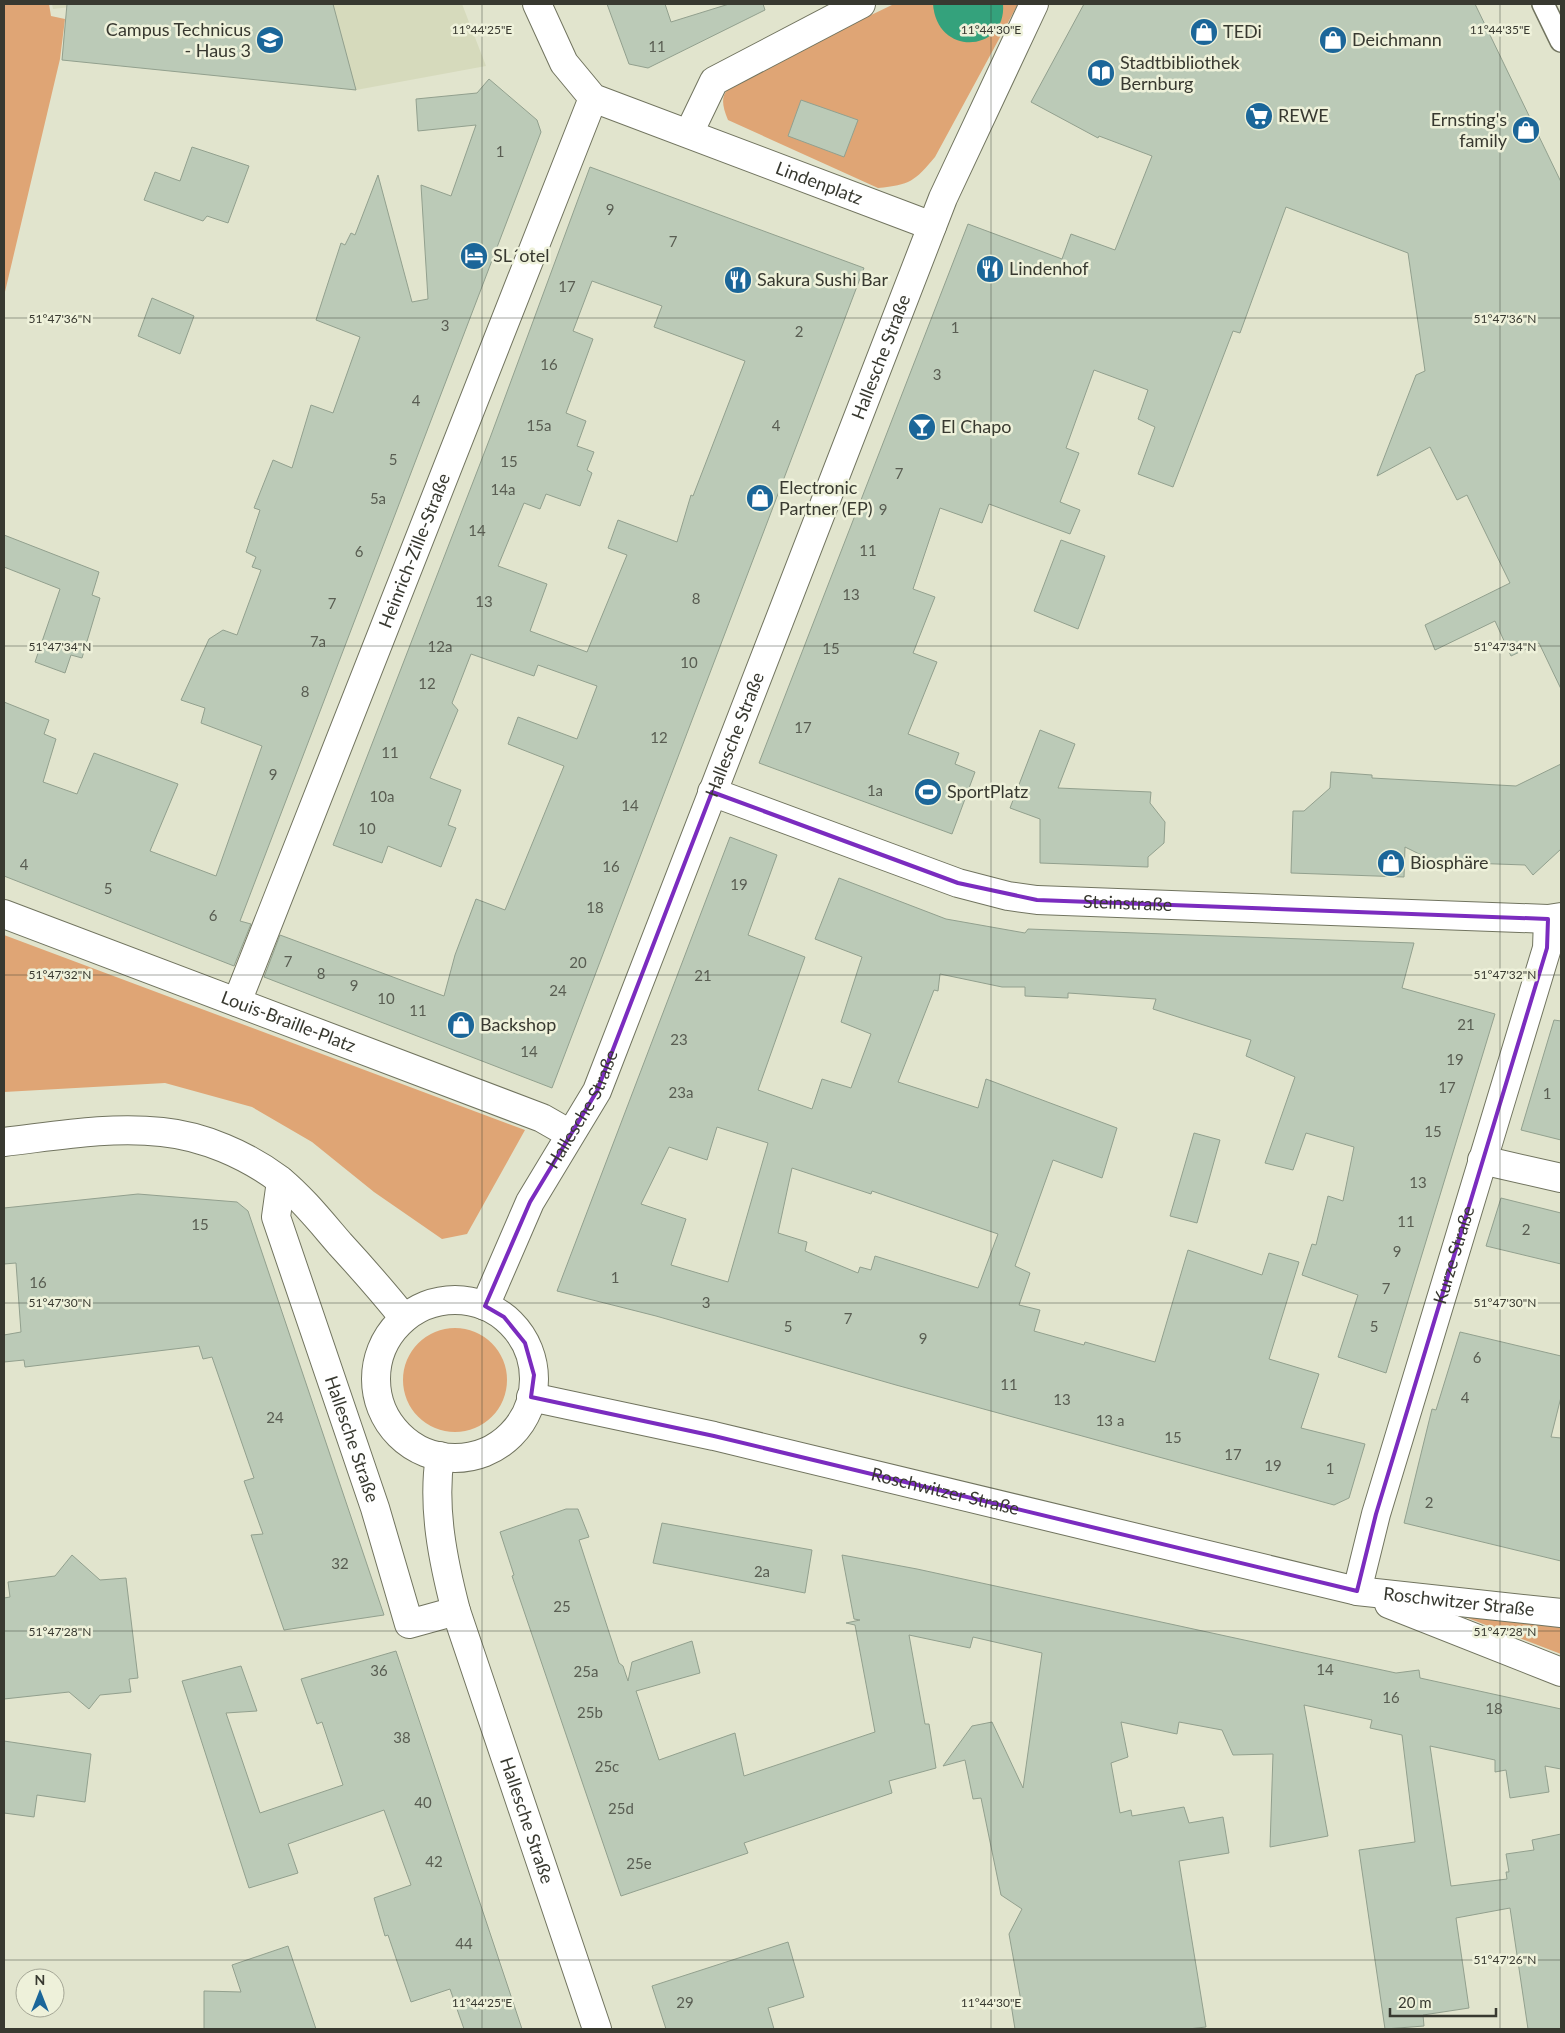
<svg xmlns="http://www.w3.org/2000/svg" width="1565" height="2033" font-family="Lato,sans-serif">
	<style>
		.built { fill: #d6dabc }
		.green { fill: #dfa575 }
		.water { fill: #34a27c }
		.building { fill: #bbcab7; stroke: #92a08e; fill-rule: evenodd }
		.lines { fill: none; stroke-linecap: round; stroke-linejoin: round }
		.pedestrian-casing { stroke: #71745f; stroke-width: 24 }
		.minor-casing { stroke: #71745f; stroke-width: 30 }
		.tertiary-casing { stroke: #71745f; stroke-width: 30 }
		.secondary-casing { stroke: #71745f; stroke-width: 30 }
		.pedestrian { stroke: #fff; stroke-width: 21 }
		.minor { stroke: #fff; stroke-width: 28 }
		.tertiary { stroke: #fff; stroke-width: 28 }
		.secondary { stroke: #fff; stroke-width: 28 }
		.marked { fill: none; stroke: #7b2cbf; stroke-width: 4; stroke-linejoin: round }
		.ticks { fill: none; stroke: #383930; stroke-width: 1; stroke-opacity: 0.45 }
		.labels { text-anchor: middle; stroke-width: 5; stroke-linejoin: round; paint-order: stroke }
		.number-label { font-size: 15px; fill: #595d52 }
		.poi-label { font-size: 18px; fill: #383930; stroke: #eef1da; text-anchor: start }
		.street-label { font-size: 18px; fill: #383930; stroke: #eef1da }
		.ticks-label { font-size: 12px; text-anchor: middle; fill: #383930; stroke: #eef1da; stroke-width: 5; stroke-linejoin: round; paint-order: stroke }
	</style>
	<rect width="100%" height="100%" fill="#e1e4cd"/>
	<path class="built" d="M52 4H462L486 66 356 90 62 60 65 21 69 20 70 7 53 9Z"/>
	<path class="green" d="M4 4H49L51 16 65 19 60 59 4 296Z
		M894 4H1018L935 157C915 181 910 185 878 188L728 120C719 98 722 92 740 78Z
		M4 935 525 1130 467 1234 442 1239 374 1192 312 1142 252 1107 165 1083 4 1092Z
		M403 1380a52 52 0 1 1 104 0a52 52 0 1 1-104 0Z
		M1460 1615 1561 1623V1654Z"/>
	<path class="water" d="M933 4H1003C1007 52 937 58 933 4Z"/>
	<path class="building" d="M67 4H333L356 90 62 60Z
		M607 4H665L671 22 729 4H763L765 10 648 68 629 64Z
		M1084 4H1475L1561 182V689L1539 643 1511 656 1495 621 1435 650 1425 625 1510 583 1467 495 1457 500 1430 447 1377 476 1416 375 1425 371 1408 253 1286 207 1240 333 1233 331 1173 487 1138 474 1155 427 1138 419 1148 390 1094 370 1066 448 1079 453 1060 502 1080 510 1070 534 989 504 982 523 940 508 913 589 935 597 913 653 937 662 908 734 959 753 955 764 975 772 952 834 759 763 968 224 1062 259 1071 234 1115 250 1152 156 1099 136 1098 138 1031 102Z
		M489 79 537 120 541 132 240 921 251 924 234 966 4 876V702L49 720 44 734 56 739 43 782 77 794 94 753 178 784 150 851 216 876 262 746 201 723 205 708 181 700 209 639 223 630 237 635 261 570 252 567 256 557 246 552 260 510 254 508 273 460 292 468 311 405 333 413 360 337 316 320 341 243 345 245 351 233 355 235 378 175 412 302 428 299 421 185 451 196 476 125 418 131 416 99 477 93Z
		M801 100 858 120 844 157 788 136Z
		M192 147 249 166 228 223 207 216 203 221 144 200 155 172 180 181Z
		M590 167 864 268 552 1088 264 977 280 935 444 996 455 955 476 899 505 910 564 766 508 744 518 717 577 739 597 686 538 665 534 676 471 654 452 703 458 710 430 778 461 790 448 825 456 828 441 867 388 846 382 863 333 845 490 438ZM592 281 662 306 654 327 745 361 693 496 691 495 677 542 618 520 608 548 627 555 587 652 530 631 547 584 498 566 524 503 540 509 546 494 580 506 592 473 587 470 594 452 577 446 586 421 566 413 593 339 573 331Z
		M152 298 194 316 180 354 138 336Z
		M4 535 99 572 92 595 100 598 82 658 71 655 65 673 35 662 60 589 4 567Z
		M1061 540 1105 556 1078 629 1034 611Z
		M1040 730 1075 744 1058 788 1151 792 1150 803 1165 822 1164 843 1148 857V867L1040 863V819L1010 808Z
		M1561 764V849L1533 875 1525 865 1469 863 1452 870 1405 847 1404 877 1291 873 1293 811H1304L1330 788 1331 772 1372 775V778L1516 786Z
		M730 837 777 855 748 935 805 957 758 1090 812 1109 822 1079 851 1088 871 1034 841 1022 862 957 815 939 839 878 946 919 1025 933 1028 929 1082 931 1414 943 1402 988 1495 1014 1386 1373 1338 1357 1358 1295 1302 1275 1312 1244 1316 1245 1328 1196 1343 1201 1354 1147 1306 1133 1293 1170 1265 1163 1295 1077 1246 1056 1251 1040 1153 1009 1156 999 1068 993V998L1025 996V987H1002L940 974 938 991 934 990 898 1082 978 1108 986 1079 1117 1128 1102 1178 1053 1160 1015 1266 1030 1273 1019 1305 1040 1310 1034 1331 1084 1345 1085 1342 1155 1362 1188 1250 1262 1275 1269 1253 1299 1262 1269 1359 1319 1374 1301 1428 1365 1444 1349 1498 1334 1505 896 1385 656 1316 557 1291ZM717 1127 768 1143 728 1282 671 1265 686 1219 641 1204 669 1147 707 1160ZM792 1168 871 1194 872 1191 998 1234 978 1288 875 1256 871 1270 860 1267 858 1273 805 1251 807 1242 778 1233Z
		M1554 1020 1561 1021V1140L1521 1130Z
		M1194 1133 1220 1140 1197 1223 1170 1216Z
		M138 1194 237 1202 248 1211 384 1615 284 1630 251 1535 263 1534 244 1481 254 1478 212 1357 203 1359 199 1346 25 1367 24 1360 4 1362V1335L21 1332 16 1263 4 1264V1208Z
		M1501 1198 1561 1213V1264L1486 1246Z
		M1460 1332 1561 1356V1397L1551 1437 1561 1438V1561L1404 1523 1432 1409 1436 1410Z
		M566 1509H578L589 1537 579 1540 619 1663 623 1666 628 1681 632 1662 692 1641 700 1673 636 1691 659 1760 735 1733 744 1776 875 1732 855 1625 846 1623 860 1620 854 1619 842 1555 917 1569 1396 1673 1419 1670 1420 1678 1561 1709V1769L1545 1766 1549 1792 1510 1798 1506 1770 1495 1772V1760L1430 1746 1451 1886 1507 1879 1506 1872H1509L1506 1854 1534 1850 1532 1840 1561 1834V2029H1528L1510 1908 1456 1918 1469 2008 1423 2015 1424 2026 1385 2029 1359 1850 1415 1842 1402 1735 1370 1728 1372 1720 1304 1705 1328 1836 1270 1847 1273 1754 1233 1755 1222 1730 1179 1722 1177 1734 1121 1722 1128 1757 1111 1763 1120 1813 1131 1810 1132 1816 1184 1807 1189 1823 1223 1817 1229 1853 1179 1861 1206 2027 1188 2029H1015L1011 2004 1021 2001 1009 1934 1022 1909 1001 1895 981 1798 973 1799 965 1760 943 1766 972 1726 992 1722 1023 1788 1042 1653 973 1637 970 1648 909 1635 925 1724H929L936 1768 889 1781 892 1793 744 1843 748 1853 621 1896 512 1576 514 1575 500 1532Z
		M662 1523 812 1550 805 1593 653 1563Z
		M72 1555 100 1580 126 1578 138 1678 129 1679 131 1692 100 1695 89 1709 69 1692 4 1699V1598L10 1597 8 1582 55 1576Z
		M396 1651 522 2029H464L450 1989 411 2002 388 1935 385 1936 374 1898 411 1885 384 1810 288 1844 298 1873 249 1888 182 1681 241 1666 257 1711 226 1713 260 1813 343 1785 322 1722 317 1724 301 1679Z
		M4 1741 91 1754 85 1802 37 1795 34 1817 4 1813Z
		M788 1942 804 1997 768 2008 774 2029H666L652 1986Z
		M288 1946 316 2029H204V1991L241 1992 232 1965Z"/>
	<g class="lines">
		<defs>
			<path id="pedestrian" d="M1543 4 1561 41"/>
			<g id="minor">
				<path id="s1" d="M537 4 564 63 593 98 932 226"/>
				<path d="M689 133 714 81 861 4"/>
				<path id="s2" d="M712 792 958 883 1008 896 1037 900 1548 919 1561 917"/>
				<path id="s3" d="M4 914 542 1118 570 1134"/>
				<path id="s4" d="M237 1002 593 98"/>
				<path d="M1482 1160 1561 1178"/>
				<path id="s5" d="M281 1181 276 1217 375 1508 409 1624 456 1611"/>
				<path id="s6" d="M485 1306 530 1202 597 1091 943 198 1034 4"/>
				<path id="s7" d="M1357 1591 1376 1514 1547 948 1548 919"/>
			</g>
			<path id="tertiary" d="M4 1142C56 1136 110 1126 162 1132 203 1136 247 1155 280 1180 302 1198 321 1222 340 1244 362 1268 384 1293 404 1318"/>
			<g id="secondary">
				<circle cx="455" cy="1379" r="79"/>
				<path id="s8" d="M531 1397 714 1436 1357 1591 1561 1613"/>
				<path id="s9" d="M440 1456C432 1507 443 1561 456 1611L597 2029"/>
				<path d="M1389 1604 1561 1672"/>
			</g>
		</defs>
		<use href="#pedestrian" class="pedestrian-casing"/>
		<use href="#minor" class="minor-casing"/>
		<use href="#tertiary" class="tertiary-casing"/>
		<use href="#secondary" class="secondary-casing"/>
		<use href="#pedestrian" class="pedestrian"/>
		<use href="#minor" class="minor"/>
		<use href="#tertiary" class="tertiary"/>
		<use href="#secondary" class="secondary"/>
	</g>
	<path class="marked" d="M712 792 958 883 1037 900 1548 919 1547 948 1376 1514 1357 1591 714 1436 531 1397 534 1375 525 1343 504 1317 485 1306 530 1202 597 1091Z"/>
	<path class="ticks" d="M482 4V2029M991 4V2029M1500 4V2029M4 318H1561M4 646H1561M4 975H1561M4 1303H1561M4 1631H1561M4 1960H1561"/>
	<defs>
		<symbol id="shop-disc" viewBox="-11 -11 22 22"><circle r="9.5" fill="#1b6699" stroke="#eef1da"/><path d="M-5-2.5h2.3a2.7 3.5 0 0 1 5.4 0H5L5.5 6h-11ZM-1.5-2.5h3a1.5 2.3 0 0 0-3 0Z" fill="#fff"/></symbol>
		<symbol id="school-disc" viewBox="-11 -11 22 22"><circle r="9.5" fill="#1b6699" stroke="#eef1da"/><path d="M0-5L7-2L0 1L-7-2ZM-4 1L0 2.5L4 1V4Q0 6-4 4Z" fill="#fff"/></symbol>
		<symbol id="library-disc" viewBox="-11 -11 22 22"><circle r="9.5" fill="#1b6699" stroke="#eef1da"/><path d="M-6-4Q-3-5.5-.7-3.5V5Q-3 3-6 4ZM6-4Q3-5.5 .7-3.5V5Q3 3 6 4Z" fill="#fff"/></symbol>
		<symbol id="supermarket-disc" viewBox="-11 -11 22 22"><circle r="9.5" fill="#1b6699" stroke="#eef1da"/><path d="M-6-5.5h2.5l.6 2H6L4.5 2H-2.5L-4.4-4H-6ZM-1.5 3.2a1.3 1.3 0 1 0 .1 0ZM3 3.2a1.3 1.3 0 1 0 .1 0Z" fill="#fff"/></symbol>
		<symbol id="hotel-disc" viewBox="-11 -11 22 22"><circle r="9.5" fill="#1b6699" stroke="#eef1da"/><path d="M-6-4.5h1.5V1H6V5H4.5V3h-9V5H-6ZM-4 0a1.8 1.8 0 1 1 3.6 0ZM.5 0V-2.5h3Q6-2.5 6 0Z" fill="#fff"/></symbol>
		<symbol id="restaurant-disc" viewBox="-11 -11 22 22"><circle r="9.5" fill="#1b6699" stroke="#eef1da"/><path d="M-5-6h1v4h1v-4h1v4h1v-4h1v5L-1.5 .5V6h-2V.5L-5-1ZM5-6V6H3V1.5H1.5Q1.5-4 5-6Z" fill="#fff"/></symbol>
		<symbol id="bar-disc" viewBox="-11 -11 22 22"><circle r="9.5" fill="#1b6699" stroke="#eef1da"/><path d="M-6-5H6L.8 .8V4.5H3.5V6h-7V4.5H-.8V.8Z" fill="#fff"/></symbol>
		<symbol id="stadium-disc" viewBox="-11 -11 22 22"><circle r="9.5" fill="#1b6699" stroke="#eef1da"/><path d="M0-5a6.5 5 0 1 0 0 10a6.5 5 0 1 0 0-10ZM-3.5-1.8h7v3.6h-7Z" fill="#fff"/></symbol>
	</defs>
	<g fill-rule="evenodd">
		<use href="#shop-disc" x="1188" y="16" width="32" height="32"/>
		<use href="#school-disc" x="254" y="24" width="32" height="32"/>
		<use href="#shop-disc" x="1317" y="24" width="32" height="32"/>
		<use href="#library-disc" x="1085" y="57" width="32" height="32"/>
		<use href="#supermarket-disc" x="1243" y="100" width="32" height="32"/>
		<use href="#shop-disc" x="1510" y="114" width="32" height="32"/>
		<use href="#hotel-disc" x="458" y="240" width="32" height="32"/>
		<use href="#restaurant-disc" x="974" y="253" width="32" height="32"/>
		<use href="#restaurant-disc" x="722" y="264" width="32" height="32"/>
		<use href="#bar-disc" x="906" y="411" width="32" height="32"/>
		<use href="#shop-disc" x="744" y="482" width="32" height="32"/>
		<use href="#stadium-disc" x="912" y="776" width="32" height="32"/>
		<use href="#shop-disc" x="1375" y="847" width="32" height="32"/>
		<use href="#shop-disc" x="445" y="1009" width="32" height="32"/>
	</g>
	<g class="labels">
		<g class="number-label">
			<text x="657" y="52">11</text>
			<text x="500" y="157">1</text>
			<text x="610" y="215">9</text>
			<text x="673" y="247">7</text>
			<text x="567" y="292">17</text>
			<text x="445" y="331">3</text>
			<text x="955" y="333">1</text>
			<text x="799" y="337">2</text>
			<text x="549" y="370">16</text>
			<text x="937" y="380">3</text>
			<text x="416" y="406">4</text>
			<text x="539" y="431">15a</text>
			<text x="776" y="431">4</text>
			<text x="393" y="465">5</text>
			<text x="509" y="467">15</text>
			<text x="899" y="479">7</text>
			<text x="503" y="495">14a</text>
			<text x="378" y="504">5a</text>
			<text x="883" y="515">9</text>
			<text x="477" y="536">14</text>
			<text x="868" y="556">11</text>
			<text x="359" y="557">6</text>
			<text x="851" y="600">13</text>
			<text x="696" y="604">8</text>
			<text x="484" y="607">13</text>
			<text x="332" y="609">7</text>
			<text x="318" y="647">7a</text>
			<text x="440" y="652">12a</text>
			<text x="831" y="654">15</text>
			<text x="689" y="668">10</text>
			<text x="427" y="689">12</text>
			<text x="305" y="697">8</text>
			<text x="803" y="733">17</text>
			<text x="659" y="743">12</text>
			<text x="390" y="758">11</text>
			<text x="273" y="780">9</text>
			<text x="875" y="796">1a</text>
			<text x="382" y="802">10a</text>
			<text x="630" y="811">14</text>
			<text x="367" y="834">10</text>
			<text x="24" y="870">4</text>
			<text x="611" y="872">16</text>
			<text x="739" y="890">19</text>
			<text x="108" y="894">5</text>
			<text x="595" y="913">18</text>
			<text x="213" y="921">6</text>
			<text x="288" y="967">7</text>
			<text x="578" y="968">20</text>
			<text x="321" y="979">8</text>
			<text x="703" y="981">21</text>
			<text x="354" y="991">9</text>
			<text x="558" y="996">24</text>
			<text x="386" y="1004">10</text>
			<text x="418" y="1016">11</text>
			<text x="1466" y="1030">21</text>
			<text x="679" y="1045">23</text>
			<text x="529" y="1057">14</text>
			<text x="1455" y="1065">19</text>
			<text x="1447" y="1093">17</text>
			<text x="681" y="1098">23a</text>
			<text x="1547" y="1099">1</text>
			<text x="1433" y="1137">15</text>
			<text x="1418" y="1188">13</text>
			<text x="1406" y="1227">11</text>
			<text x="200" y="1230">15</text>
			<text x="1526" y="1235">2</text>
			<text x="1397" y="1257">9</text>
			<text x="615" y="1283">1</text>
			<text x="38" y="1288">16</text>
			<text x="1386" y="1294">7</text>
			<text x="706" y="1308">3</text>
			<text x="848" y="1324">7</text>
			<text x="788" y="1332">5</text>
			<text x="1374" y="1332">5</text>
			<text x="923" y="1344">9</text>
			<text x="1477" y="1363">6</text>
			<text x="1009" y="1390">11</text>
			<text x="1465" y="1403">4</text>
			<text x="1062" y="1405">13</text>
			<text x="275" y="1423">24</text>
			<text x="1110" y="1426">13 a</text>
			<text x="1173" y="1443">15</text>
			<text x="1233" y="1460">17</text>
			<text x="1273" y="1471">19</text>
			<text x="1330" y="1474">1</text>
			<text x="1429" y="1508">2</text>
			<text x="340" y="1569">32</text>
			<text x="762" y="1577">2a</text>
			<text x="562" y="1612">25</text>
			<text x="1325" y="1675">14</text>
			<text x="379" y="1676">36</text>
			<text x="586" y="1677">25a</text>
			<text x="1391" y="1703">16</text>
			<text x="1494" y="1714">18</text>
			<text x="590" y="1718">25b</text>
			<text x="402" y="1743">38</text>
			<text x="607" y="1772">25c</text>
			<text x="423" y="1808">40</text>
			<text x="621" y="1814">25d</text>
			<text x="434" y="1867">42</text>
			<text x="639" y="1869">25e</text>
			<text x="464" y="1949">44</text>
			<text x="685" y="2008">29</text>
		</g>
		<g class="poi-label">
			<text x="251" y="36" text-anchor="end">Campus Technicus<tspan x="251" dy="21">- Haus 3</tspan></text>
			<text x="1223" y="38">TEDi</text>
			<text x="1352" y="46">Deichmann</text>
			<text x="1120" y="69">Stadtbibliothek<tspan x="1120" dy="21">Bernburg</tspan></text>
			<text x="1278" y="122">REWE</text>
			<text x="1507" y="126" text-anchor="end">Ernsting's<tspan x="1507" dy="21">family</tspan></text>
			<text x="493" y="262">SL´otel</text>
			<text x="1009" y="275">Lindenhof</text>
			<text x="757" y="286">Sakura Sushi Bar</text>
			<text x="941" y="433">El Chapo</text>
			<text x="779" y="494">Electronic<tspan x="779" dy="21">Partner (EP)</tspan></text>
			<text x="947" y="798">SportPlatz</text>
			<text x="1410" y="869">Biosphäre</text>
			<text x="480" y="1031">Backshop</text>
		</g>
		<g class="street-label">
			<text dy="6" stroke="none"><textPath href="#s1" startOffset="352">Lindenplatz</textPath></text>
			<text dy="6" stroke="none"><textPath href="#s6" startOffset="1030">Hallesche Straße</textPath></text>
			<text dy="6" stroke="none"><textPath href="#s4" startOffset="485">Heinrich-Zille-Straße</textPath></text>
			<text dy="6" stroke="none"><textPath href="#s6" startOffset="625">Hallesche Straße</textPath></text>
			<text dy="6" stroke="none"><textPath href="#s2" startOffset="434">Steinstraße</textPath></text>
			<text dy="6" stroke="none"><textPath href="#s3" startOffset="304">Louis-Braille-Platz</textPath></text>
			<text dy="6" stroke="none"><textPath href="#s6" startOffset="220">Hallesche Straße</textPath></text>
			<text dy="6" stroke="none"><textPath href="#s7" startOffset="350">Kurze Straße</textPath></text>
			<text dy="6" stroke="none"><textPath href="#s5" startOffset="271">Hallesche Straße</textPath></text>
			<text dy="6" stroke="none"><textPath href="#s8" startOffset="425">Roschwitzer Straße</textPath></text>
			<text dy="6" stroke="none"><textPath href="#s8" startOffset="951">Roschwitzer Straße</textPath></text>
			<text dy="6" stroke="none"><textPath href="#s9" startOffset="378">Hallesche Straße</textPath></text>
		</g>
	</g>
	<g class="ticks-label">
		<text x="482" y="34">11°44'25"E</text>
		<text x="991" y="34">11°44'30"E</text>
		<text x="1500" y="34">11°44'35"E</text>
		<text x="60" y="323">51°47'36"N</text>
		<text x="1505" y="323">51°47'36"N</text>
		<text x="60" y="651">51°47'34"N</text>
		<text x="1505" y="651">51°47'34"N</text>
		<text x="60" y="979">51°47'32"N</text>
		<text x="1505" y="979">51°47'32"N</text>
		<text x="60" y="1307">51°47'30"N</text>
		<text x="1505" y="1307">51°47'30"N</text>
		<text x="60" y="1636">51°47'28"N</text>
		<text x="1505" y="1636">51°47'28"N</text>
		<text x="1505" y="1964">51°47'26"N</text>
		<text x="482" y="2007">11°44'25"E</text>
		<text x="991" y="2007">11°44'30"E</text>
	</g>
	<rect width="1565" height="2033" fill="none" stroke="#383930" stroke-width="10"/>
	<g transform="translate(40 1993)"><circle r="24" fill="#eef1da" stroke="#a5a796"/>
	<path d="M0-4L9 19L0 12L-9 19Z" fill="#1b6699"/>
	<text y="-8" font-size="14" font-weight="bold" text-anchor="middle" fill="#383930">N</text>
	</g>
	<path d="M1390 2008v8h106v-8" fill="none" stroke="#383930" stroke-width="2.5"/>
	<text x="1398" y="2008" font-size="15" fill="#383930" stroke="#eef1da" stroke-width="4" paint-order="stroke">20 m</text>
</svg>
